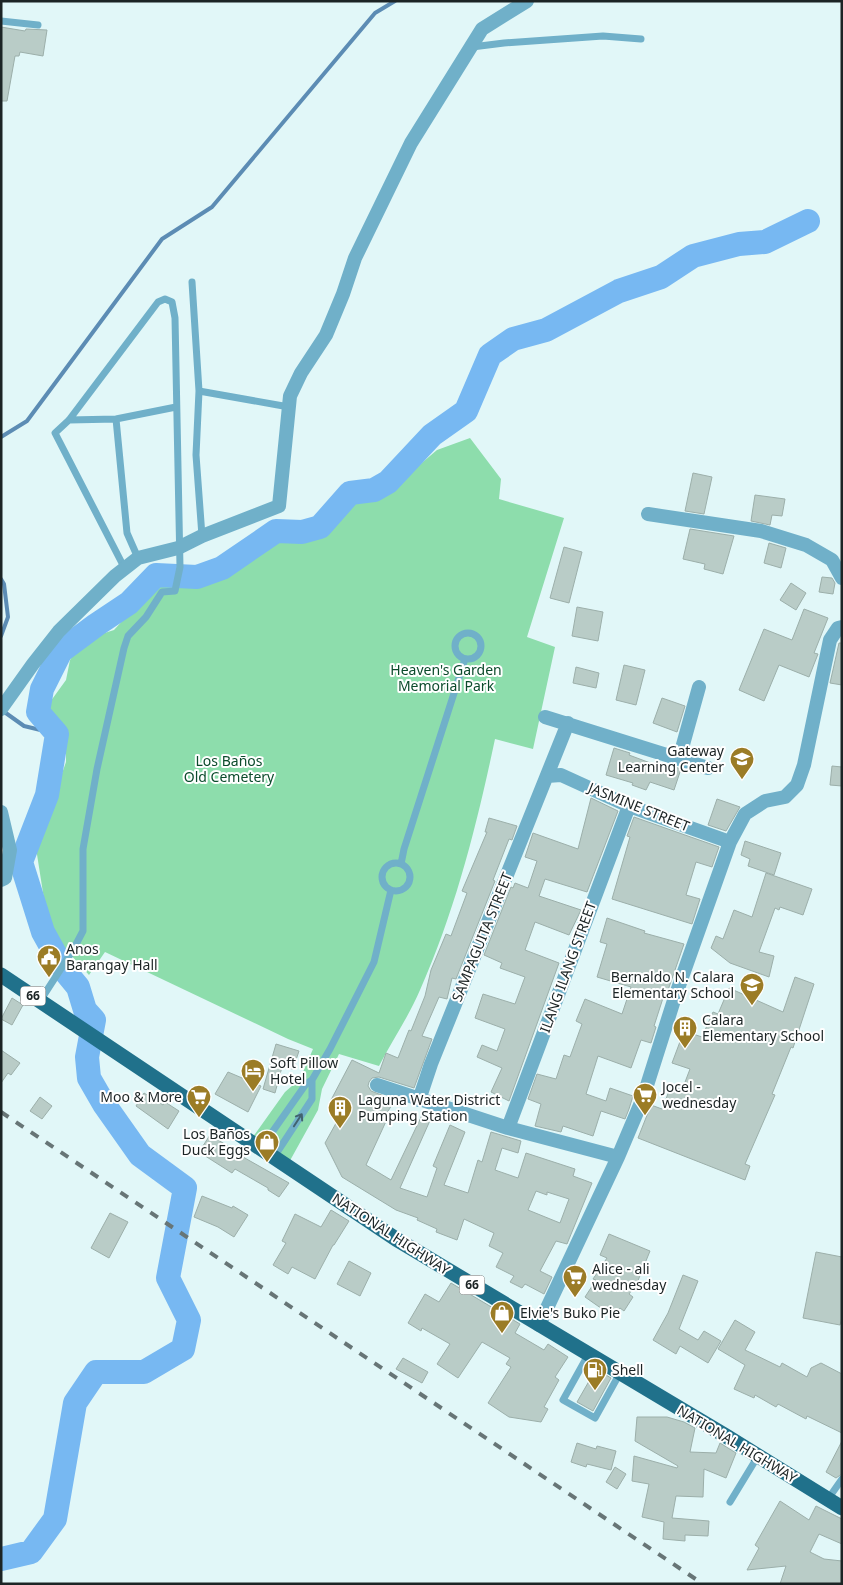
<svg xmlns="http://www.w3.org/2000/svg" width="843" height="1585" font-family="'Noto Sans',sans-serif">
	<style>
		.green { fill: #8dddac }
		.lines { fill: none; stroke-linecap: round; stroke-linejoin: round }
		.stream { stroke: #5c8cb4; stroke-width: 4 }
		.river { stroke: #77b8f2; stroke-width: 24 }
		.building { fill: #b9ccc7; stroke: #9cafaa; fill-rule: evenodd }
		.lane { stroke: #70b0c9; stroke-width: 7 }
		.street { stroke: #70b0c9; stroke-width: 14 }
		.primary { stroke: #20718b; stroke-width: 15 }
		.rail { stroke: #677576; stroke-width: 4; stroke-dasharray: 9 9; stroke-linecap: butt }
		.oneway { stroke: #42636f }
		.labels { text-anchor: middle; stroke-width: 4; stroke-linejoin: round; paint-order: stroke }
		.shield { fill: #fff; stroke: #606666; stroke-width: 1 }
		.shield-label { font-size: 12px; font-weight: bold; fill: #1c2425 }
		.park-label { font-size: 14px; fill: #0b4b2c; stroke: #fff }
		.poi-label { font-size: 14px; fill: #1c2425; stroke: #fff; text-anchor: start }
		.street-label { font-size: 14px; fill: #1c2425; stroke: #fff }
	</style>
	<rect width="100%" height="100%" fill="#e1f7f8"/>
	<path class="green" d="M470 438 501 479 499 499 564 518 527 637 555 647 533 749 495 739C477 824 456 909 420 990 409 1016 392 1041 379 1066L339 1054 322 1089 318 1110 287 1166 250 1141 285 1092 300 1079 313 1049 288 1039 105 952 89 975 49 931 36 848 66 762V737L45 709 66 680 70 660 83 640 114 630 158 582 210 581 277 536 310 539 353 499 390 490 437 450Z"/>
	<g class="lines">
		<path class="stream" d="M1 437 27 421 162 239 212 207 375 13 395 1
			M1 579 4 584 8 617 1 636
			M3 711 24 726 57 734"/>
		<path class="river" d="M1 1559 31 1552 55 1519 75 1403 96 1372H144L183 1349 189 1320 168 1278 185 1188 140 1155 104 1104 89 1078 87 1057 94 1020 85 1010 78 987 64 970 43 932 21 862 47 795 57 734 38 712 42 689 61 651 96 625 129 603 156 575 197 577 222 568 276 531 302 532 320 527 350 493 374 490 388 482 432 435 466 411 490 355 513 339 546 330 619 291 661 277 693 256 739 244 765 242 808 221"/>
	</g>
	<path class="building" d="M1 27 25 31 26 29 47 30 43 56 20 52 19 56H15L7 101H1Z
		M693 473 712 477 704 514 685 511Z
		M755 495 785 499 782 516 772 515 770 525 751 521Z
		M690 529 734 536 723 574 704 569 705 564 683 559Z
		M769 543 786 548 781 568 764 563Z
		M564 547 582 552 569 603 550 598Z
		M822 577 832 578 835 583 833 594 819 592Z
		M791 583 806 593 796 610 780 600Z
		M577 607 603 612 598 641 572 636Z
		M804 609 828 618 814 653 818 654 809 677 779 665 764 701 739 690 764 629 792 640Z
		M839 643H842V685L830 683Z
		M624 665 645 670 636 705 616 700Z
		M576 667 599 673 596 688 573 683Z
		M662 698 685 706 677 732 653 723Z
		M614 748 630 753 629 755 661 767 662 763 681 769 674 790 650 782 646 790 632 785 633 783 606 775Z
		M832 766 842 767V786L830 785Z
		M591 798 618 811 587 892 545 879 539 896 581 910 569 935 535 922 525 950 559 963 509 1101 491 1092 502 1068 477 1057 482 1045 497 1051 505 1029 475 1018 483 994 515 1004 525 977 500 968 502 963 484 955 511 887 513 888 515 883 528 888 537 861 525 857 533 833 578 849Z
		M717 799 740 807 726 831 708 825Z
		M634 817 719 847 712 867 696 862 686 895 700 899 692 924 612 899 630 837 627 836Z
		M489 818 517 826 512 840 509 839 493 880 495 881 456 979 452 978 447 999 439 997 422 1036 432 1039 414 1088 379 1077 372 1078 369 1082 368 1086 371 1091 395 1100 385 1116 388 1117 366 1165 391 1180 424 1111 432 1116 400 1188 427 1197 437 1168 433 1166 450 1125 465 1132 444 1185 468 1193 478 1160 482 1162 491 1132 521 1141 518 1153 502 1148 495 1170 518 1178 526 1153 575 1169 573 1176 592 1183 567 1244 556 1241 540 1271 552 1277 544 1294 525 1284 522 1288 510 1282 514 1276 496 1267 503 1253 489 1246 494 1233 464 1219 457 1240 436 1232 437 1229 417 1220 418 1218 396 1210 342 1177 325 1143 345 1107 331 1100 352 1060 379 1073 386 1053 398 1058 409 1030 411 1031 425 996 431 970 446 934 451 936 467 893 462 891 487 832H485ZM536 1191 547 1195V1192L569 1199 560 1223 528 1210Z
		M745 841 781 853 774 875 748 866 750 859 741 855Z
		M766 873 812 889 803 915 780 907 779 910 775 908 759 952 774 956 769 977 730 963 711 948 716 936 723 939 734 910 752 917Z
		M607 918 645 931 644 933 684 944 666 996 664 995 654 1026 656 1027 651 1043 641 1040 631 1068 598 1056 586 1094 606 1101 610 1088 633 1096 629 1109 625 1119 601 1111 593 1136 563 1126 561 1132 535 1126 541 1104 528 1099 537 1074 556 1079 564 1055 570 1057 582 1024 576 1021 585 999 622 1014 631 987 597 977 607 944 600 942Z
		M795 977 814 984 793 1048 791 1047 772 1094 775 1095 745 1164 750 1166 745 1180 638 1138 651 1105 662 1109 671 1086 682 1090 690 1069 672 1063 684 1031 702 1037 713 1012 718 1014 729 988 783 1012Z
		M12 998 23 1005 12 1025 1 1019Z
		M276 1044 299 1051 293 1069 282 1067 275 1093 263 1089Z
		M1 1050 20 1063 11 1075 8 1073 1 1083Z
		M228 1072 261 1086 248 1112 215 1094Z
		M144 1093 163 1105 165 1102 179 1111 168 1129 136 1106Z
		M40 1097 52 1106 42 1119 30 1111Z
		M210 1135 244 1156 243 1157 289 1183 279 1197 268 1190V1188L235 1169 232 1173 199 1152Z
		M202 1196 232 1208 233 1206 248 1215 234 1237 218 1227 194 1217Z
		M331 1210 349 1221 334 1245H333L315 1279 292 1267 288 1274 273 1265 286 1243 282 1241 295 1214 321 1227Z
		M110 1213 128 1222 109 1258 91 1248Z
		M609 1234 650 1251 637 1283 629 1294 633 1297 624 1311 620 1308 616 1314 607 1308 605 1311 585 1297 596 1280 593 1279 607 1258 600 1255Z
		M816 1252 842 1257V1317L840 1325 803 1318Z
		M349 1261 371 1273 360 1296 337 1284Z
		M683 1275 698 1281 679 1329 698 1340 704 1331 721 1341 708 1363 680 1346 676 1354 653 1340 668 1313Z
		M451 1283 520 1324 515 1333 544 1350 548 1344 568 1357 555 1377 559 1380 544 1407 548 1409 541 1422 509 1417 488 1403 511 1367 506 1364 510 1358 482 1342 458 1378 437 1364 450 1344 422 1328 421 1331 408 1323 425 1294 439 1302Z
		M735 1320 755 1332 745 1350 780 1367 782 1363 807 1377 811 1368 821 1363 842 1374V1433L807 1416 806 1419 778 1404 776 1407 755 1395 754 1398 734 1389 745 1365 718 1349Z
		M403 1358 428 1372 422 1383 396 1369Z
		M596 1369 611 1378 593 1411 577 1402Z
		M637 1417H667L684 1422 695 1428 690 1452 716 1453 720 1443 736 1453 726 1478 704 1469 703 1497 676 1496 672 1518 709 1521 708 1536 685 1535V1541L663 1539 664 1522 642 1517 649 1484 632 1481 634 1456 677 1468 678 1466 635 1441Z
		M842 1441V1474L836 1478 826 1472Z
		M577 1443 596 1449 597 1446 616 1451 611 1470 587 1464 586 1467 571 1462Z
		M615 1467 626 1474 617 1489 606 1482Z
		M780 1501 809 1520 816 1506 842 1519V1544L819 1534 810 1552 824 1559 842 1561V1584H780L786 1566 747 1570 759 1548 755 1545Z"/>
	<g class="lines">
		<path class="lane" d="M1 21 38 25
			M472 47 504 43 603 36 641 39
			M192 282 199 391 196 455 202 536
			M199 391 289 407
			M116 419 127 533 138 558
			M69 420 116 419 176 407
			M455 646a13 13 0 1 1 26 0a13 13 0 1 1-26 0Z
			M382 877a14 14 0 1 1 28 0a14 14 0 1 1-28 0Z
			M401 864 404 849 465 659
			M40 1001 73 950 83 931V849L97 769 124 648 128 636 146 617 162 592 175 591 180 567 175 318 172 302 165 299 158 302 69 420 55 433 125 569
			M261 1148 306 1084 312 1080 330 1049 374 962 391 890
			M274 1157 312 1099V1080
			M588 1355 563 1400 595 1418 620 1373
			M828 1499 842 1479
			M730 1502 758 1456"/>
		<path class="street" d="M648 514 761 531 806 545 832 560 842 578
			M1 709 33 664 59 631 115 576 138 558 178 548 202 536 279 506 290 396 301 373 326 335 343 294 355 258 411 143 482 29 527 1
			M545 717 708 768
			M679 759 699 687
			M547 776 561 775 629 806 730 842
			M1 812 10 850 5 878 1 880
			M377 1085 508 1128 618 1157
			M419 1100 431 1064 568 723
			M508 1128 629 806
			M539 1325 618 1157 643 1098 675 997 730 842 745 814 765 801 785 797 797 785 804 765 830 640 838 628 842 627"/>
		<path class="primary" d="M1 975 396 1239 726 1436 842 1508"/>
		<path class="rail" d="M1 1112 703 1584"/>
	</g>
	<defs><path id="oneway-shaft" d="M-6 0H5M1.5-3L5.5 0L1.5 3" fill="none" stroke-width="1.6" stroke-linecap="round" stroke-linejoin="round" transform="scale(1.25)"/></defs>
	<use class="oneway" href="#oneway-shaft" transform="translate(298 1120) rotate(-57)"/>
	<defs>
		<symbol id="school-pin" viewBox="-11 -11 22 30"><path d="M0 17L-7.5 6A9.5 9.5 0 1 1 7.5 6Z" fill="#9b7c26" stroke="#fff"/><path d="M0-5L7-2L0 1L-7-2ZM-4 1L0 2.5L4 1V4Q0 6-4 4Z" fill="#fff"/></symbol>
		<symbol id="civic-pin" viewBox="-11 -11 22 30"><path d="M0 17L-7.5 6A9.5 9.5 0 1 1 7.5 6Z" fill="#9b7c26" stroke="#fff"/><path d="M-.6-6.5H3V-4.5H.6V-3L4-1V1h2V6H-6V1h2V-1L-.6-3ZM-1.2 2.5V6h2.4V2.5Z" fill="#fff"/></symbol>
		<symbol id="building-pin" viewBox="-11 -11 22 30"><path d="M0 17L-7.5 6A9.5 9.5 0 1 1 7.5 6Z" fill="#9b7c26" stroke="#fff"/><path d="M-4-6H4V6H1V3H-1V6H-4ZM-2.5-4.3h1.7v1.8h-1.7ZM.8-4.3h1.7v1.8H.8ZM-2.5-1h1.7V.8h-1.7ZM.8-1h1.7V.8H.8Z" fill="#fff"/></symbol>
		<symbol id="hotel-pin" viewBox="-11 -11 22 30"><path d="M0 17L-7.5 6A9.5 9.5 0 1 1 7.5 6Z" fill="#9b7c26" stroke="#fff"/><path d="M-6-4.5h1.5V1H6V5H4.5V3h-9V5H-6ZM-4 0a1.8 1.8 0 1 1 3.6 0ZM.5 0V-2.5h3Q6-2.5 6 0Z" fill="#fff"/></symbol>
		<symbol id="supermarket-pin" viewBox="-11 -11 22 30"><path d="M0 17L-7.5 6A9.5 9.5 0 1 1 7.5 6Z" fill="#9b7c26" stroke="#fff"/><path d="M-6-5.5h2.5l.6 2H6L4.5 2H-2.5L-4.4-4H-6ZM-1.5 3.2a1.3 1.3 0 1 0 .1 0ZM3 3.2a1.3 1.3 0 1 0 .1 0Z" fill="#fff"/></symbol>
		<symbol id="shop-pin" viewBox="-11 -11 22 30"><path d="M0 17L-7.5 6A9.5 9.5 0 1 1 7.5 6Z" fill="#9b7c26" stroke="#fff"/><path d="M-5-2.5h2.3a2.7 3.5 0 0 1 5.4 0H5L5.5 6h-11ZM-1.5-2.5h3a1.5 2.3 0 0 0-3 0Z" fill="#fff"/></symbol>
		<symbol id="fuel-pin" viewBox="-11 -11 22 30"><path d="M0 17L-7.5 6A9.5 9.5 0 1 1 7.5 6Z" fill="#9b7c26" stroke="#fff"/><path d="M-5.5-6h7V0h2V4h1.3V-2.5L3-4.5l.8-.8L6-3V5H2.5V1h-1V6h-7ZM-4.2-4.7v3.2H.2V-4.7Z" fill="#fff"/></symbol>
	</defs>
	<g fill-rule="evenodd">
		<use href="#school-pin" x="728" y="745" width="28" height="38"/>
		<use href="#civic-pin" x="35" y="943" width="28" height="38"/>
		<use href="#school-pin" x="738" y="971" width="28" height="38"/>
		<use href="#building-pin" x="671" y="1014" width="28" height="38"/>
		<use href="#hotel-pin" x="239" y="1057" width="28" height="38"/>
		<use href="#supermarket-pin" x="631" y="1081" width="28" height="38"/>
		<use href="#supermarket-pin" x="185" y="1083" width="28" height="38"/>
		<use href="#building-pin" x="326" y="1094" width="28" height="38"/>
		<use href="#shop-pin" x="253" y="1128" width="28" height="38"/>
		<use href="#supermarket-pin" x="561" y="1263" width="28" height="38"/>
		<use href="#shop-pin" x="488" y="1299" width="28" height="38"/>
		<use href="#fuel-pin" x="581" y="1356" width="28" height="38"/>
	</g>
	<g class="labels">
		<g class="shield">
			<rect x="20.5" y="986.5" width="25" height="19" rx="4"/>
			<rect x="459.5" y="1275.5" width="25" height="19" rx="4"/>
		</g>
		<g class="shield-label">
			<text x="33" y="1000">66</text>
			<text x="472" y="1289">66</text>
		</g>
		<g class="park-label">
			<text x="446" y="675">Heaven's Garden<tspan x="446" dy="16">Memorial Park</tspan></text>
			<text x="229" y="766">Los Baños<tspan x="229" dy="16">Old Cemetery</tspan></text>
		</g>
		<g class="poi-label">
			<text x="724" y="756" text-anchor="end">Gateway<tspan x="724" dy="16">Learning Center</tspan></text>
			<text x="66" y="954">Anos<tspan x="66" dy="16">Barangay Hall</tspan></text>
			<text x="734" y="982" text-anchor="end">Bernaldo N. Calara<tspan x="734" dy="16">Elementary School</tspan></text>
			<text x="702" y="1025">Calara<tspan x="702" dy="16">Elementary School</tspan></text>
			<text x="270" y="1068">Soft Pillow<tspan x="270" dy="16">Hotel</tspan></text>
			<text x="662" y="1092">Jocel -<tspan x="662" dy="16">wednesday</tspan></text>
			<text x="182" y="1102" text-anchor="end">Moo &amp; More</text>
			<text x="358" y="1105">Laguna Water District<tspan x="358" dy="16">Pumping Station</tspan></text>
			<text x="250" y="1139" text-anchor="end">Los Baños<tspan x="250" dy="16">Duck Eggs</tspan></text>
			<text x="592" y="1274">Alice - ali<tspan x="592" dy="16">wednesday</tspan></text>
			<text x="520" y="1318">Elvie's Buko Pie</text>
			<text x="612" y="1375">Shell</text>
		</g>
		<g class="street-label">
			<text transform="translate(639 807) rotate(22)" y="5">JASMINE STREET</text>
			<text transform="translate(482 937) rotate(-68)" y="5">SAMPAGUITA STREET</text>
			<text transform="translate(568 967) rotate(-70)" y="5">ILANG ILANG STREET</text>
			<text transform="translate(391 1234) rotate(33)" y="5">NATIONAL HIGHWAY</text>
			<text transform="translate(737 1444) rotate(31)" y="5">NATIONAL HIGHWAY</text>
		</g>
	</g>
	<rect width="843" height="1585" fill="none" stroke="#1c2425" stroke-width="5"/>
</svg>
